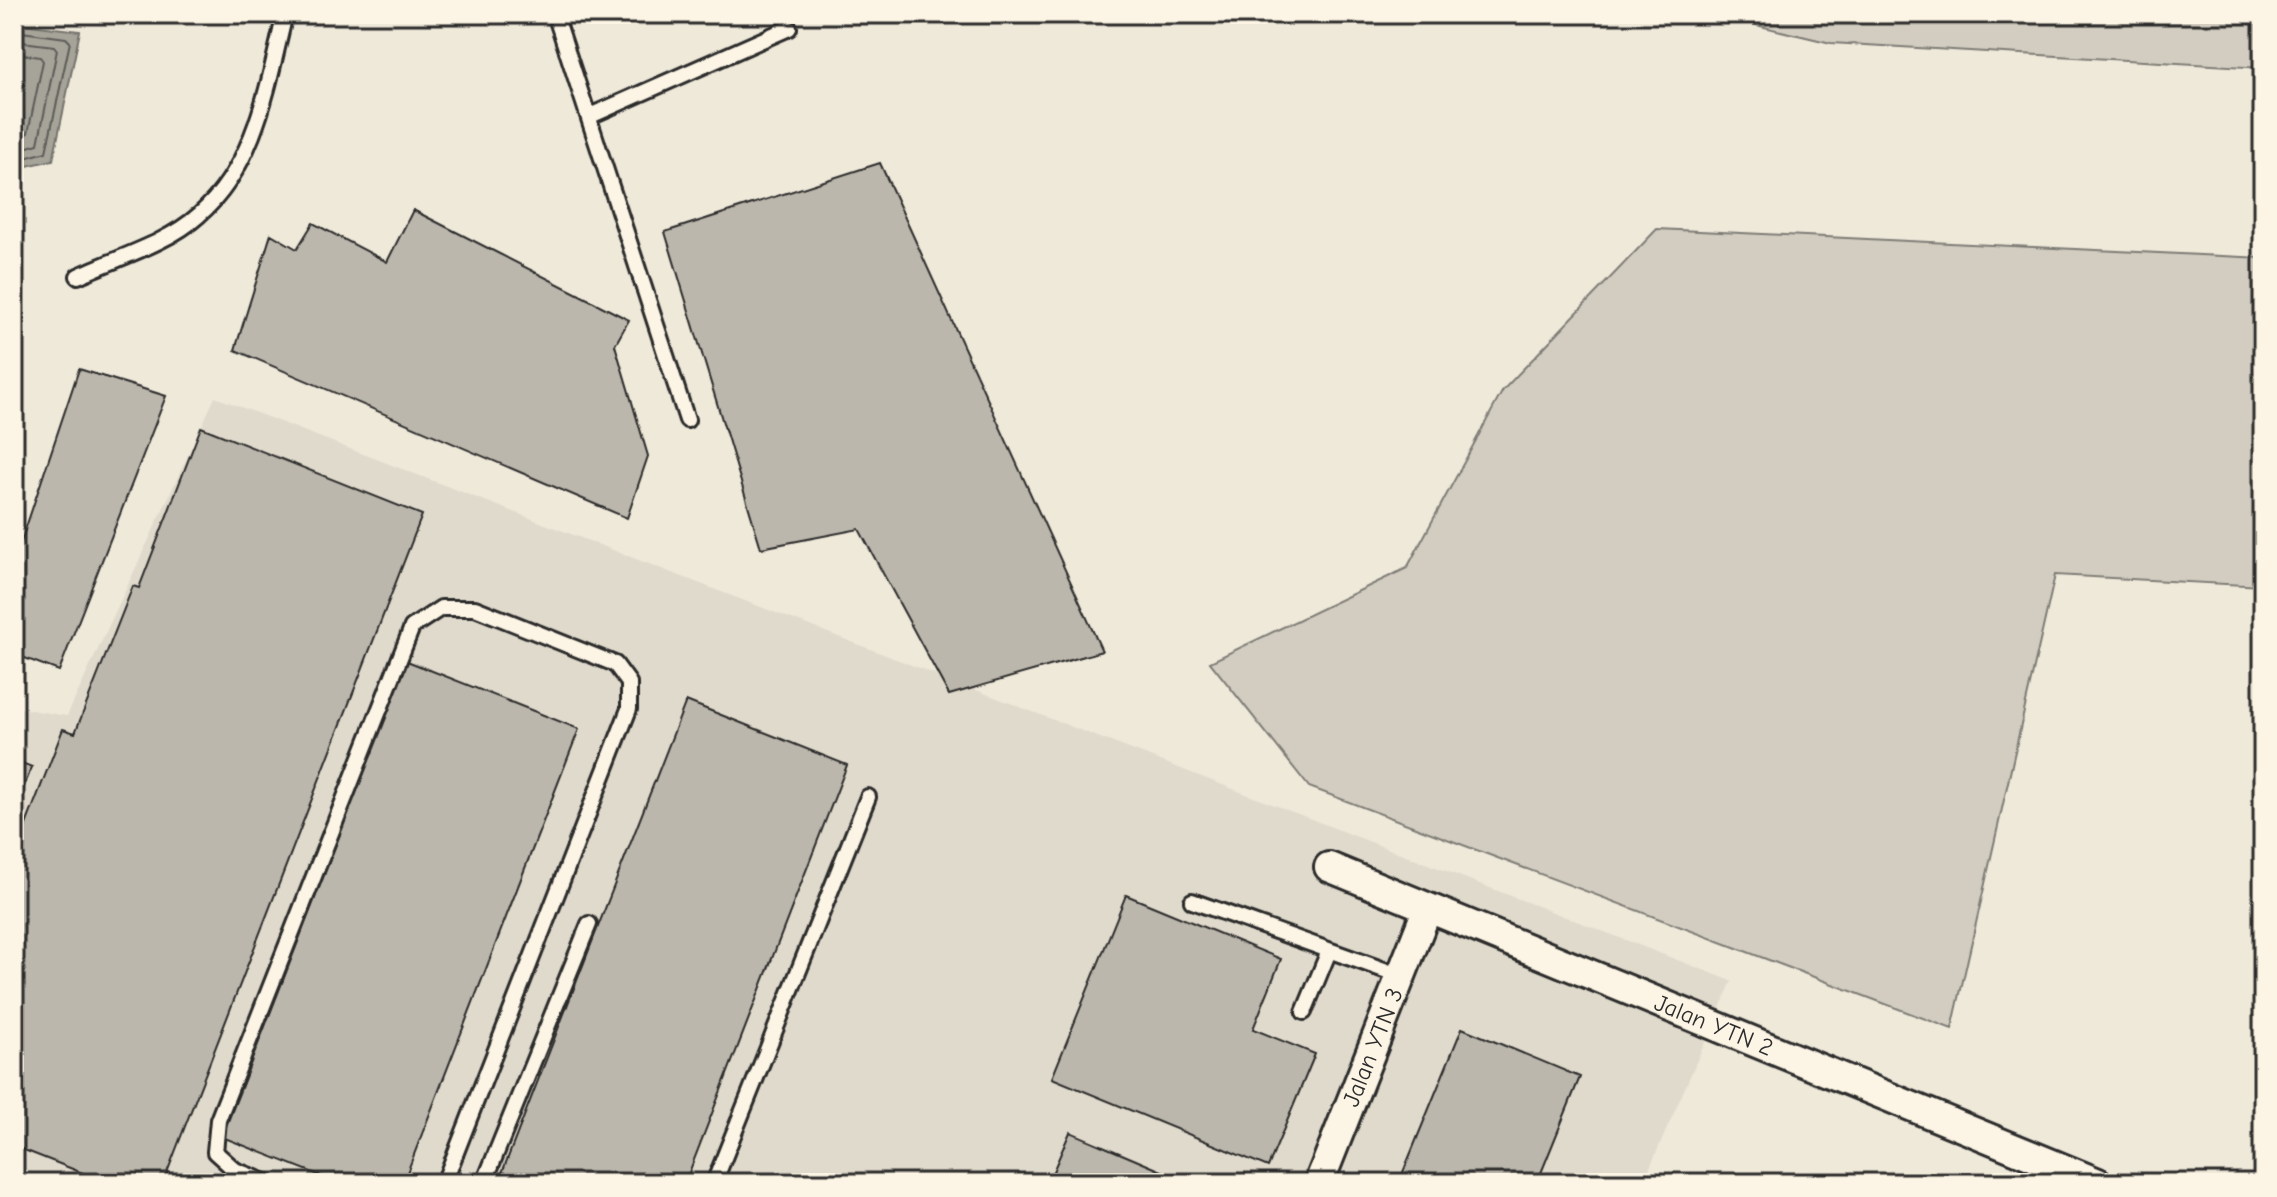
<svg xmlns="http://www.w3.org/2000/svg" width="2277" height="1197" font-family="'Comic Neue',sans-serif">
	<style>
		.built { fill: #e0dacc }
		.green { fill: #d2cdc0; stroke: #7e7c76; stroke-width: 2 }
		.water { fill: #a6a399; stroke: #75736d; stroke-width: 2 }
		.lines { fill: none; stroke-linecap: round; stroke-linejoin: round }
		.shore { stroke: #5c5b57; stroke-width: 2 }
		.building { fill: #bcb7ac; stroke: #2b2b2b; stroke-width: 2 }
		.service-casing { stroke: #2b2b2b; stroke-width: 20 }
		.minor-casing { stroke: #2b2b2b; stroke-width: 34 }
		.service { stroke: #fcf5e5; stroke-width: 14 }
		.minor { stroke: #fcf5e5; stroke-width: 28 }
		.labels { text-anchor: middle; stroke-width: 8; stroke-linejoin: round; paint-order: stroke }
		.street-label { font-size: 24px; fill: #2b2b2b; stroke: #fcf5e5 }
	</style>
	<rect width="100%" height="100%" fill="#efe9da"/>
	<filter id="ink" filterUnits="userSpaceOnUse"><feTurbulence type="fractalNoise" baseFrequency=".0125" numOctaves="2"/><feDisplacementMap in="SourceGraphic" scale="16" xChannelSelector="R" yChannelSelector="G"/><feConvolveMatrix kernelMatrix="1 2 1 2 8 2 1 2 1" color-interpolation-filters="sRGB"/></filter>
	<g filter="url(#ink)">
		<path class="built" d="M215 397 1732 981 1643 1183H14V707L67 716Z"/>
		<path class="green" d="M1710 14H2263V68L1831 43Z
			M1657 229 2263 258V586L2055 575 1952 1029 1309 787 1210 662 1407 568 1503 390Z"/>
		<path class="water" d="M14 23 80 31 53 160 14 169Z"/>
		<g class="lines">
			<path class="shore" d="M14 31 66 38 70 42 46 152 14 161
				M14 41 54 46 57 50 38 144 14 151
				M14 53 40 57 43 61 28 133 14 139"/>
		</g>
		<path class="building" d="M880 163 1102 651 949 695 859 529 761 548 665 232Z
			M413 210 629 320 615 345 648 456 627 518 235 350 271 234 297 249 313 223 387 262Z
			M79 369 166 396 59 671 14 654V543L20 545Z
			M201 427 422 515 163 1183H108L14 1146V856L63 729 75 733 133 586 139 588Z
			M407 661 579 729 403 1183H339L222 1137Z
			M686 701 847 765 685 1183H498Z
			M14 760 32 767 14 811Z
			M1126 895 1281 959 1253 1029 1315 1054 1268 1167 1052 1078Z
			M1462 1028 1580 1077 1537 1183 1399 1182Z
			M1070 1132 1190 1183H1048Z"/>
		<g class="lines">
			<defs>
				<path id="service" d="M555 14 687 420
					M590 116 789 28
					M78 276C116 258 167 244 199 215 256 166 268 83 285 14
					M1192 901 1401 976
					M1304 1012 1329 951
					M268 1183 235 1170 215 1152 218 1120 412 627 441 608H475L615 664 629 683V709L444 1183
					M484 1183 589 924
					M714 1183 868 797"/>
				<g id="minor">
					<path id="s1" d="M1329 867 2098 1183"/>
					<path id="s2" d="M1319 1183 1427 910"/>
				</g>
			</defs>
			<use href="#service" class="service-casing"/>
			<use href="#minor" class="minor-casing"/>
			<use href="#service" class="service"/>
			<use href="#minor" class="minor"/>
		</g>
	</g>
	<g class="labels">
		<g class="street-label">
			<text dy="8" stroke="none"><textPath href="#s1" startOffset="416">Jalan YTN 2</textPath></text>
			<text dy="8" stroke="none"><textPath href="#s2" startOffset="146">Jalan YTN 3</textPath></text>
		</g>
	</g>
	<rect width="2277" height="1197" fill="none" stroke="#fcf5e5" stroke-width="48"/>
	<rect x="24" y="24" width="2229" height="1149" fill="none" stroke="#2b2b2b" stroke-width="3" filter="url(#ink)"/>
</svg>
